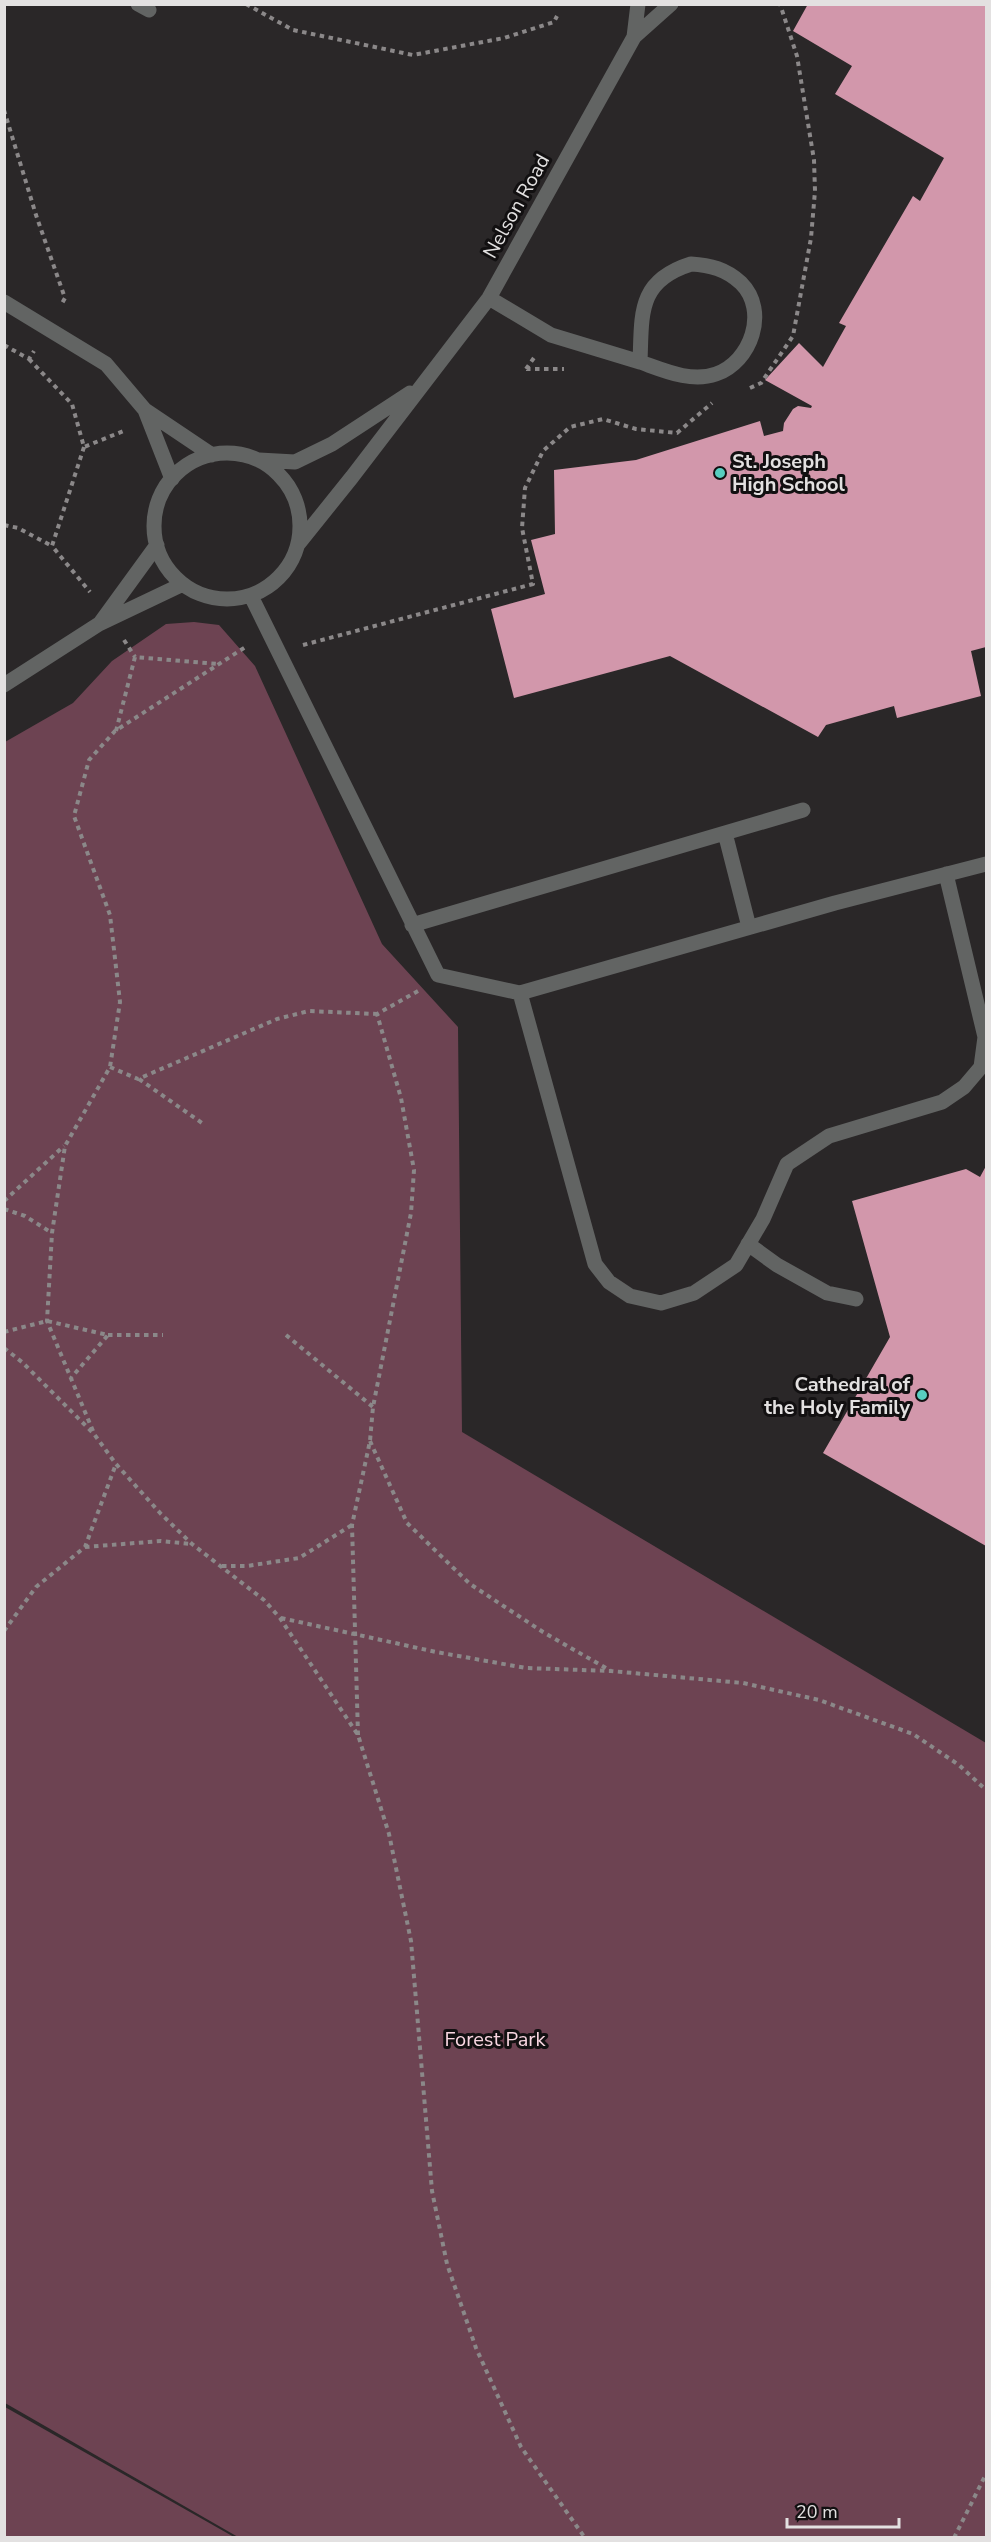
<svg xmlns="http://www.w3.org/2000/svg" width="991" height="2542" font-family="'Nunito Sans',sans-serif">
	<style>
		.green { fill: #6d4352 }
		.building { fill: #d297ab }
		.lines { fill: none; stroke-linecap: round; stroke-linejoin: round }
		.path { stroke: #8b8889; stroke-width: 4; stroke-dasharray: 4.5 4.5; stroke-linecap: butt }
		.minor { stroke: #626463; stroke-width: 15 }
		.poi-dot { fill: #58cec0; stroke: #121011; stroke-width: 2 }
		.labels { text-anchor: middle; stroke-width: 6; stroke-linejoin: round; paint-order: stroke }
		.street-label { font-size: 20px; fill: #e3e1e1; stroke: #121011 }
		.poi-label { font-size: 20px; font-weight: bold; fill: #e3e1e1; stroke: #121011; text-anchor: start }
		.park-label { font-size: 20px; fill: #f9d6e1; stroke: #121011 }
	</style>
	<rect width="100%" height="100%" fill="#2a2728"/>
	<path class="green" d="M194 622 219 625 255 666 382 944 458 1027 462 1432 986 1743V2537H238L5 2403V742L73 703 112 661 166 624Z
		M4 2407H5L234 2537H5Z"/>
	<path class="building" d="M808 4H986V647L971 651 981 696 897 718 894 706 826 725 818 737 670 656 514 698 491 609 545 594 531 540 555 534 554 470 636 460 760 421 764 436 783 431 784 423 793 409 798 406 811 408 812 406 765 380 799 343 823 367 846 326 839 323 913 196 920 201 944 158 835 94 852 66 793 31Z
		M986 1166V1546L823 1453 890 1337 852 1201 966 1169 980 1177Z"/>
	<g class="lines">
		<path class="path" d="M246 4 293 30 413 55 504 38 554 22 557 16
			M4 110 36 215 65 298 61 305
			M4 345 29 359 34 351
			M29 359 72 404 84 447 126 430
			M526 369H564
			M526 369 536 355
			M750 388 761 383 793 336 811 238 815 191 814 160 797 56 780 4
			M84 447 52 546 90 592
			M4 525 18 528 52 546
			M124 640 135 657
			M303 645 533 584 522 528 525 488 543 451 570 427 603 419 636 429 677 433 712 403
			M116 731 135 657 218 664
			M110 1067 138 1079 277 1019 309 1011 377 1014
			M139 1079 202 1123
			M4 1201 64 1146
			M4 1209 25 1216 52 1233
			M4 1332 47 1321 108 1335 71 1378
			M108 1335H163
			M286 1335 373 1407
			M4 1348 22 1362 94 1434 116 1464 161 1514 192 1544 264 1600 280 1618 358 1735 389 1834 411 1941 432 2191 447 2264 476 2348 521 2447 585 2538
			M93 1431 47 1321 52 1233 65 1146 110 1067 120 1002 110 915 74 816 89 760 115 731 247 646
			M370 1441 407 1523 470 1584 543 1632 611 1671
			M85 1547 161 1541 191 1544
			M222 1566H247L299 1558 352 1525
			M281 1618 436 1652 526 1668 611 1671 743 1683 819 1700 913 1734 959 1765 986 1790
			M4 1631 36 1587 85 1547 116 1464
			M358 1735 352 1525 370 1441 373 1407 411 1213 414 1170 401 1098 377 1014 418 991
			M954 2538 986 2474"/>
		<path class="minor" d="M138 4 149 10
			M634 37 638 4
			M691 264C710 265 726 269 741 283 769 311 751 362 716 374 691 383 663 370 640 362 642 314 637 281 691 264Z
			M489 298 551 335 640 362
			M4 302 106 364 145 410 212 455
			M145 410 172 479
			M154 526a73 73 0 1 1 146 0a73 73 0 1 1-146 0Z
			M259 460 295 462 332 444 410 393
			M299 543 352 477 489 298 634 37 671 4
			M251 596 438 975 520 993 835 903 986 864
			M101 622 157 545
			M4 685 99 624 183 584
			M725 833 749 927
			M412 925 803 810
			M520 993 595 1264 609 1282 630 1296 661 1303 694 1293 736 1265 763 1219 787 1164 829 1136 942 1102 964 1087 981 1067 985 1037 946 874
			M748 1244 777 1265 827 1293 856 1299"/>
	</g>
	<g class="poi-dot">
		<circle cx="720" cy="473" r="6"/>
		<circle cx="922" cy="1395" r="6"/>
	</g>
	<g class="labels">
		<g class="street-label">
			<text transform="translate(516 206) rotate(-61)" y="7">Nelson Road</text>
		</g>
		<g class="poi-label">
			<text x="732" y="468">St. Joseph<tspan x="732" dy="23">High School</tspan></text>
			<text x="910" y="1391" text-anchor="end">Cathedral of<tspan x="910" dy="23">the Holy Family</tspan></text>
		</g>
		<g class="park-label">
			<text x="495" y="2046">Forest Park</text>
		</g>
	</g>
	<rect width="991" height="2542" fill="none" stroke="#e3e1e1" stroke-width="12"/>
	<path d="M787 2518v9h112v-9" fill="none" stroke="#e3e1e1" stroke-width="3"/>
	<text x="796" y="2518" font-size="18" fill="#e3e1e1" stroke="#121011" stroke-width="4.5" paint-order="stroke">20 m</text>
</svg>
